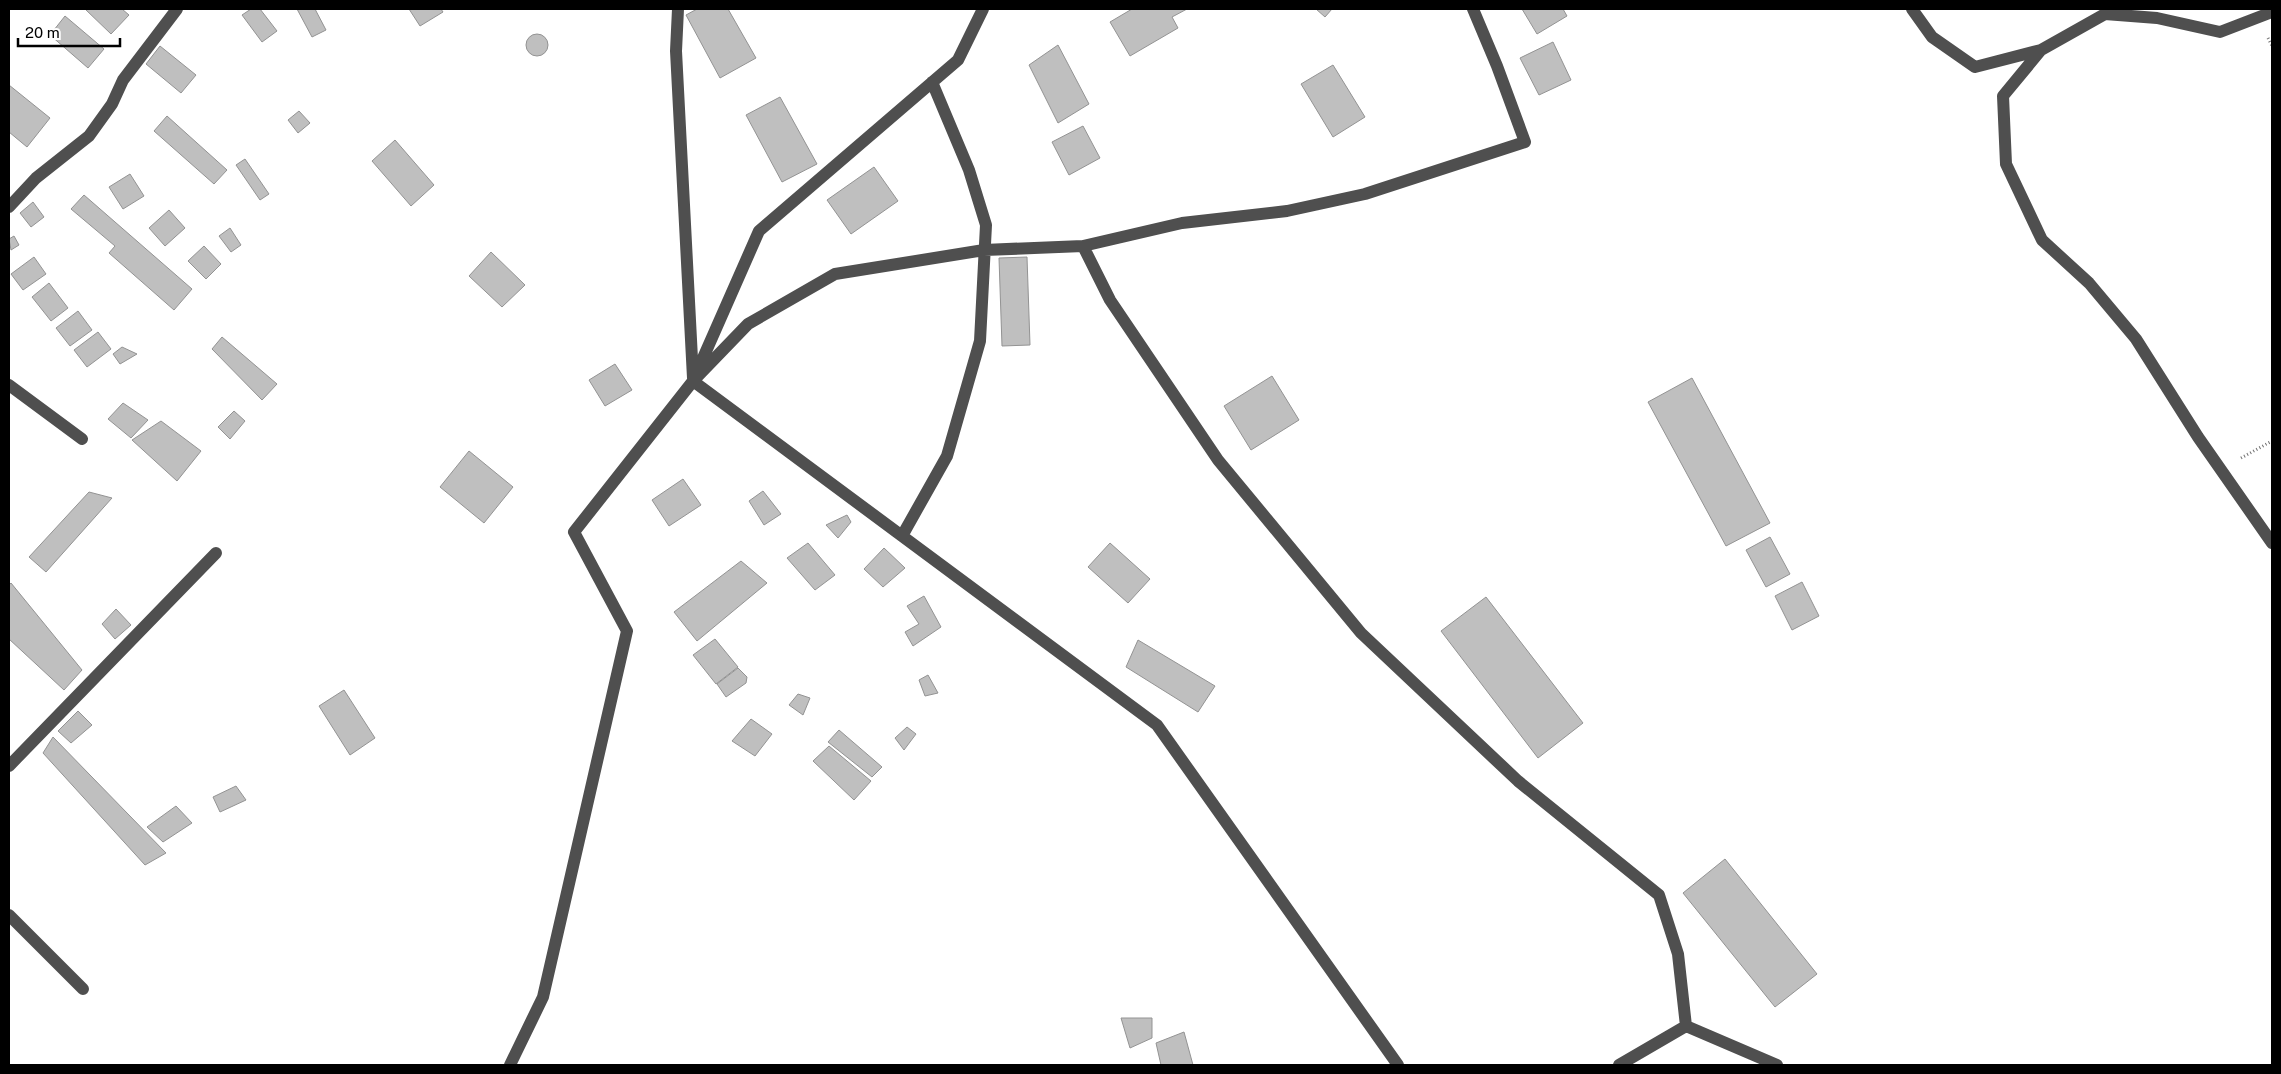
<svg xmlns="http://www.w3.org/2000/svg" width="2281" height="1074" font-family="'Public Sans',sans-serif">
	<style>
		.building { fill: #bfbfbf; stroke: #939393 }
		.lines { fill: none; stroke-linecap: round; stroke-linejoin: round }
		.path { stroke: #717171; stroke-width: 3; stroke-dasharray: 1 2.5; stroke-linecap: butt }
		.minor { stroke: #4f4f4f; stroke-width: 12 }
	</style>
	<rect width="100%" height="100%" fill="#fff"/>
	<path class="building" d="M85 9H122L129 15 111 34Z
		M251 9H260L277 31 262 42 242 15Z
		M297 9H315L326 30 312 37Z
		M409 9H441L443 12 420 26Z
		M697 9H728L756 58 720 78 686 15Z
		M1132 9H1187L1172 17 1178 28 1130 56 1110 22Z
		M1316 9H1332L1325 17Z
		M1522 9H1563L1567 16 1537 34Z
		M65 16 104 49 88 68 50 35Z
		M526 45a11 11 0 1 1 22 0a11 11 0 1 1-22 0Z
		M1553 42 1571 80 1539 95 1520 58Z
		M1058 45 1089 104 1058 123 1029 65Z
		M160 46 196 75 181 93 146 64Z
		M1333 65 1365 117 1333 137 1301 84Z
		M9 85 50 118 27 147 9 132Z
		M780 97 817 164 782 182 746 115Z
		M299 111 310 123 298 133 288 120Z
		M167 116 227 170 214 184 154 131Z
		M1083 126 1100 158 1069 175 1052 142Z
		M395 140 434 185 411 206 372 161Z
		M245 159 269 194 260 200 236 165Z
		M874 167 898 201 851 234 827 200Z
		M130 174 144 196 123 209 109 187Z
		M84 195 192 289 174 310 109 253 115 246 71 209Z
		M33 202 44 217 31 227 20 213Z
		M169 210 185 228 165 246 149 228Z
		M230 228 241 245 231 252 219 236Z
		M14 236 19 245 11 250 9 239Z
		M204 246 221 264 206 279 188 261Z
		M491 252 525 285 502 307 469 276Z
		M34 257 46 274 23 290 11 274Z
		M1027 257 1030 345 1002 346 999 258Z
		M49 283 68 308 51 321 32 297Z
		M78 311 92 330 70 346 56 328Z
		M98 332 111 349 87 367 74 350Z
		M222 337 277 384 262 400 212 349Z
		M122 347 137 354 120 364 113 354Z
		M615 364 632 390 605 406 589 380Z
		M1272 376 1299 420 1251 450 1224 406Z
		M1692 378 1770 523 1726 546 1648 402Z
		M123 403 148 420 131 438 108 419Z
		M234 411 245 421 230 439 218 427Z
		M161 421 201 451 177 481 132 440Z
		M469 451 513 487 484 523 440 487Z
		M683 479 701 505 669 526 652 500Z
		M763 491 781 514 764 525 749 501Z
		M89 492 112 498 46 572 29 557Z
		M847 515 851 522 838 538 826 525Z
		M1770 537 1790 574 1766 587 1746 550Z
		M808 543 835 575 815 590 787 558Z
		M1110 543 1150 579 1128 603 1088 567Z
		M884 548 905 568 883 587 864 569Z
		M741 561 767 583 697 641 674 612Z
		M1802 582 1819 616 1792 630 1775 596Z
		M11 583 82 670 64 690 9 639V585Z
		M924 596 941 627 913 646 905 632 919 624 907 606Z
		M1486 597 1583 723 1538 758 1441 631Z
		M116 609 131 625 115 639 102 624Z
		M715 639 738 667 716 684 693 655Z
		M1138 640 1215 686 1198 712 1126 667Z
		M738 668 747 677 746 683 726 697 717 684Z
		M928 675 938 693 925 696 919 680Z
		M344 690 375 738 350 755 319 706Z
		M798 694 810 698 803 715 789 705Z
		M78 711 92 725 71 743 58 731Z
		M751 719 772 734 755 756 732 741Z
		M907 727 916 734 904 750 895 738Z
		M839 730 882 767 872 777 828 742Z
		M53 737 166 853 145 865 43 753Z
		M829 746 871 781 854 800 813 761Z
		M236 786 246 800 220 812 213 797Z
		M176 806 192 823 163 842 147 827Z
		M1725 859 1817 974 1775 1007 1683 893Z
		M1121 1018H1152V1038L1130 1048Z
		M1184 1032 1193 1065H1161L1156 1043Z"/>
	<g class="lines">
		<path class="path" d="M2268 38 2272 46
			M2241 458 2272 441"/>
		<path class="minor" d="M678 9 676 51 693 378
			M1473 9 1497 66 1525 142 1365 194 1287 211 1182 223 1083 246 1110 300 1218 460 1361 633 1518 781 1659 895 1678 954 1686 1026
			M1912 9 1932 37 1975 67 2041 50 2105 14 2157 18 2220 32 2272 12
			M2041 50 2003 96 2006 164 2042 240 2089 283 2136 339 2198 437 2272 543
			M9 207 36 178 89 136 112 104 123 80 177 9
			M696 374 759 231 958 60 983 9
			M693 381 1157 725 1398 1065
			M9 385 82 439
			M902 536 947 456 980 341 986 225 969 170 932 82
			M9 766 216 553
			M9 915 83 989
			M510 1065 543 997 627 631 574 532 693 381 748 324 835 274 984 250 1083 246
			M1619 1065 1686 1026 1777 1065"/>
	</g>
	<rect width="2281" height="1074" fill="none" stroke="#000000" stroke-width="20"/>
	<path d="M18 38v8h102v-8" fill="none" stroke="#000000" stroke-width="2.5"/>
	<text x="25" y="38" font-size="15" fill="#000000" stroke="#ffffff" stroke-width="4" paint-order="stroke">20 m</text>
</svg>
